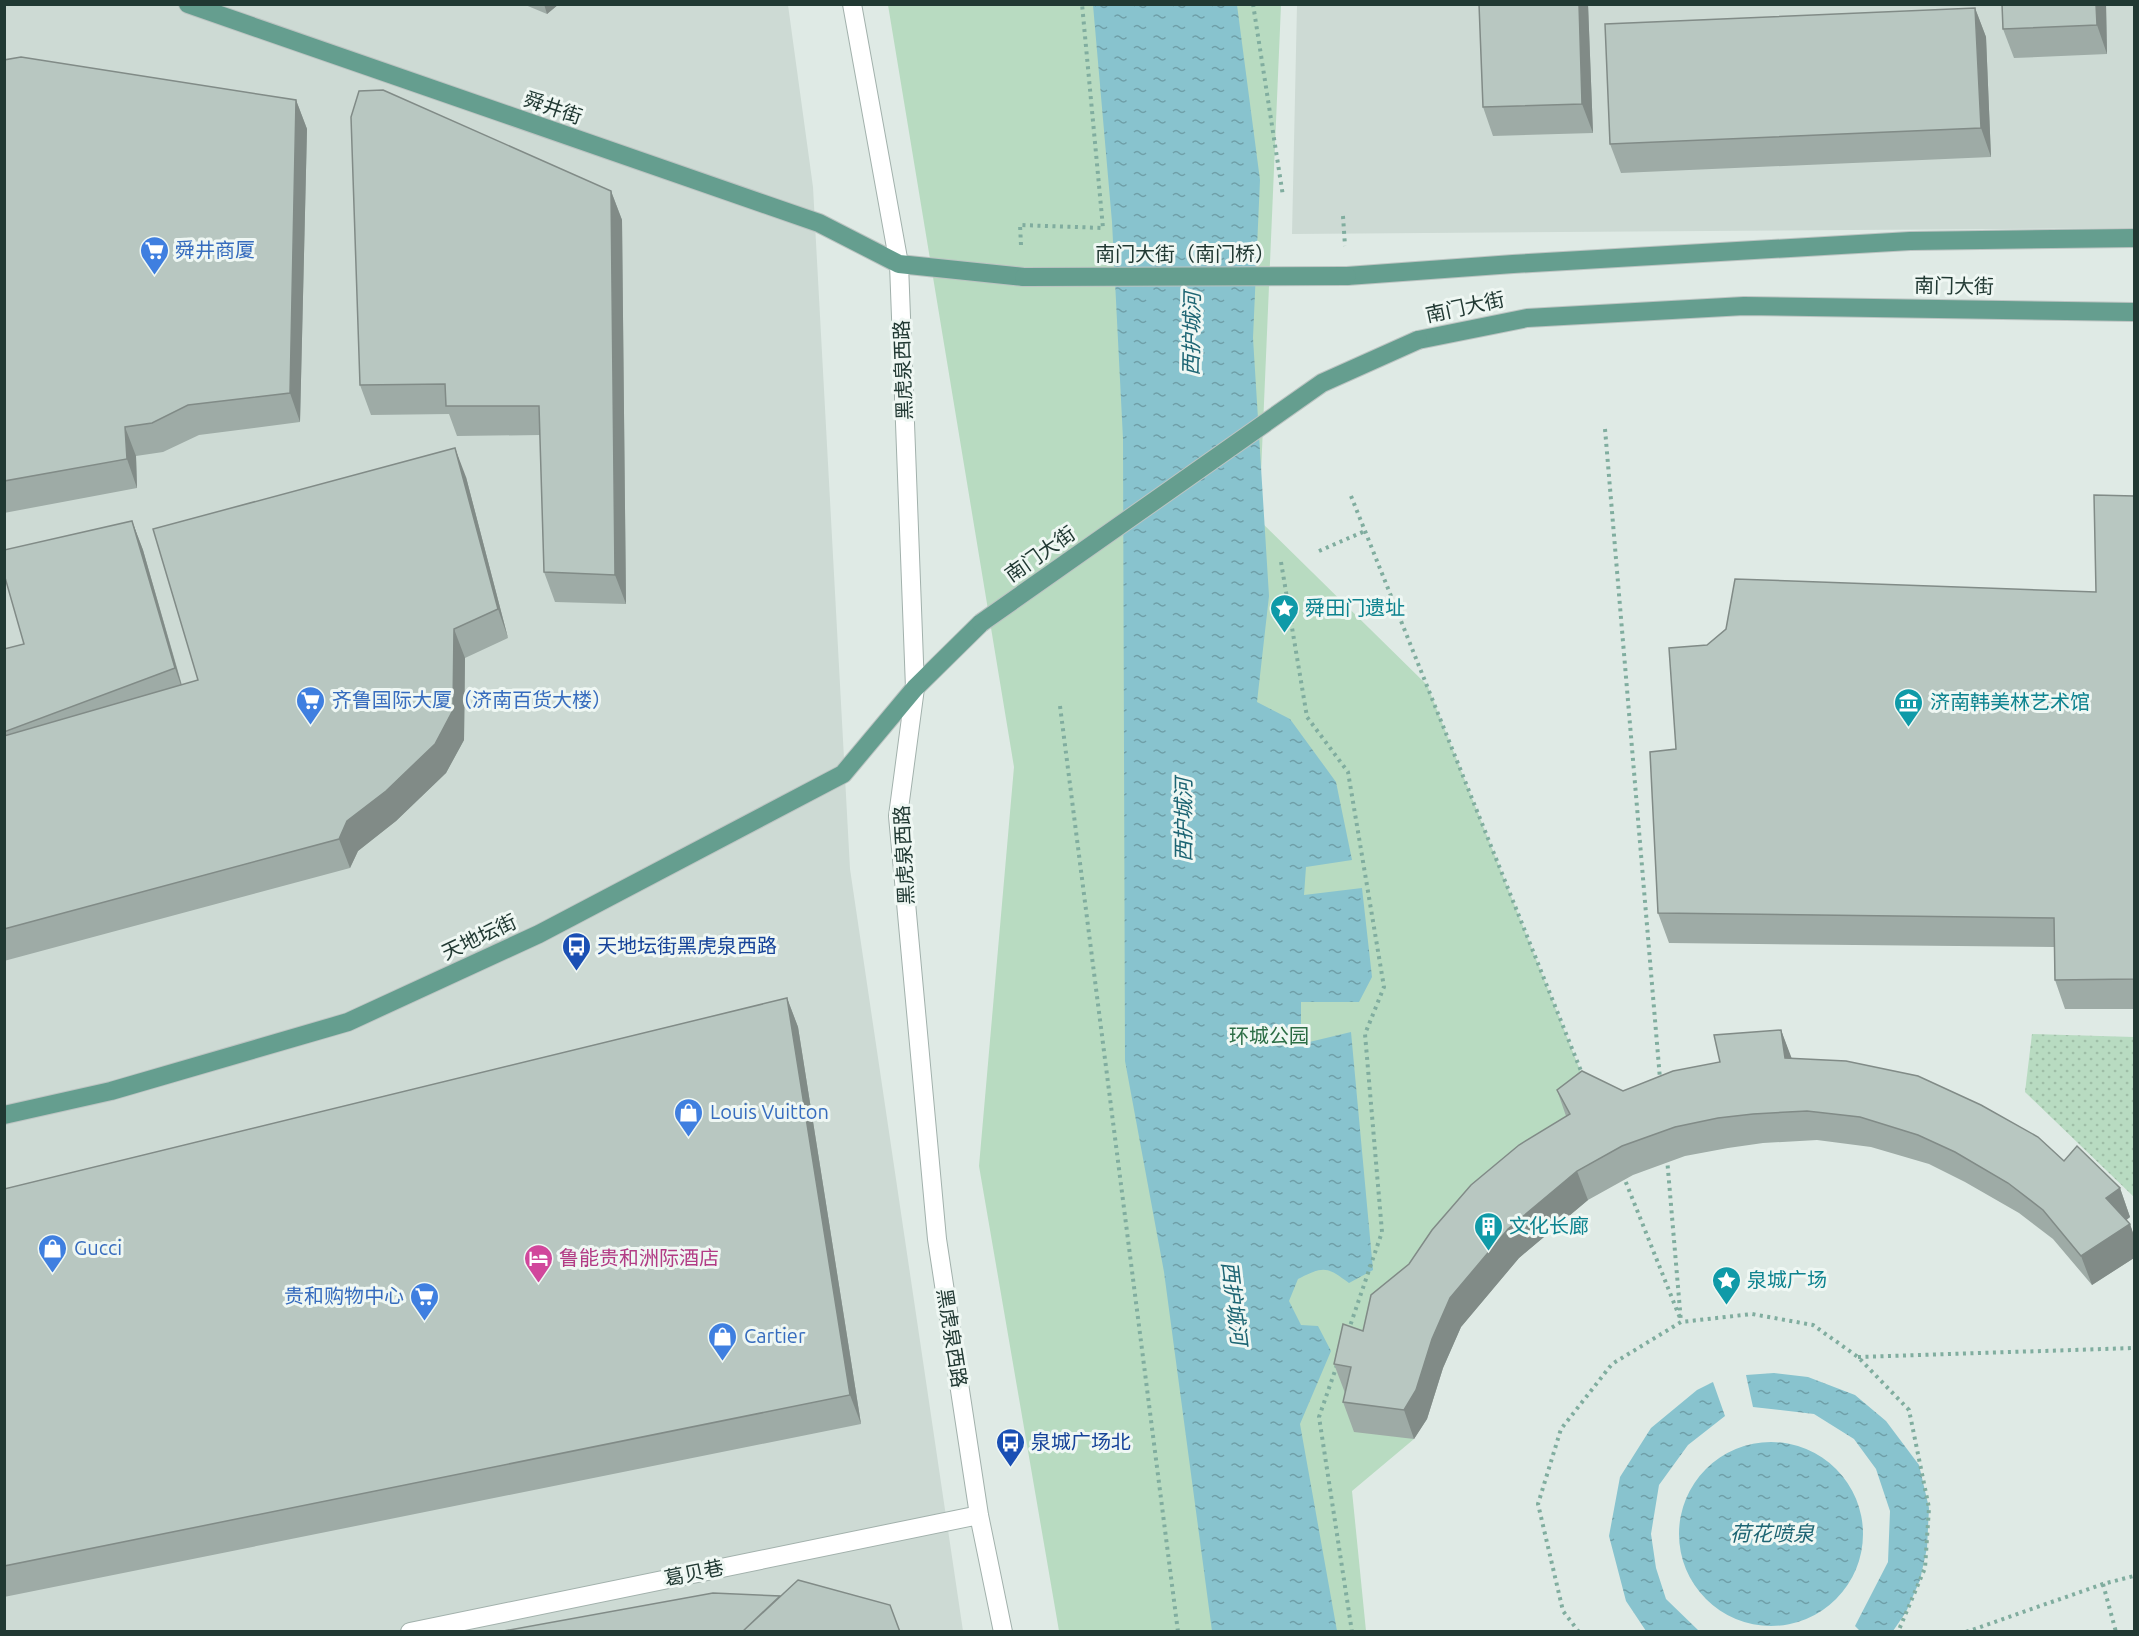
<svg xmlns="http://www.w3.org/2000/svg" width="2139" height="1636" font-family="Ubuntu,'Noto Sans SC',sans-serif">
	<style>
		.built { fill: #cddad4 }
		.grass { fill: url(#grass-dots) }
		.park { fill: #b8dbc1 }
		.water { fill: url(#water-ripples) }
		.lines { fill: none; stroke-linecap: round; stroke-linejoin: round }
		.minor-casing { stroke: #a2b1ac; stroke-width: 20 }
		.major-casing { stroke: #bcc4c2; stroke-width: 20 }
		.path { stroke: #80ad9f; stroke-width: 4; stroke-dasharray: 3 4.5; stroke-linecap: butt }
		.minor { stroke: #fff; stroke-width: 18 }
		.major { stroke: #659e8f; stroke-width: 18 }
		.major-bridge-casing { stroke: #bcc4c2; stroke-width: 20; stroke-linecap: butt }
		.major-bridge { stroke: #659e8f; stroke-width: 18 }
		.wall { fill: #9eaba6 }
		.shaded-wall { fill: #818b87 }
		.building { fill: #b8c7c1; stroke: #818b87; stroke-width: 1.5 }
		.labels { text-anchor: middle; stroke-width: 6; stroke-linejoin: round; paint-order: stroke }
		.street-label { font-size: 20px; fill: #213933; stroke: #eff7f3 }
		.shop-label { font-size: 20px; fill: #366cbe; stroke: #eff7f3; text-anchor: start }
		.culture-label { font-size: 20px; fill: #0d838f; stroke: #eff7f3; text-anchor: start }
		.transit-label { font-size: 20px; fill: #164399; stroke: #eff7f3; text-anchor: start }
		.park-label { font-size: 20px; fill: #2d6e46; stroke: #eff7f3 }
		.hotel-label { font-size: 20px; fill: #b23c85; stroke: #eff7f3; text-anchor: start }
		.water-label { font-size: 21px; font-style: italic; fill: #1d6573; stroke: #eff7f3 }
	</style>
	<defs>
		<pattern id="grass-dots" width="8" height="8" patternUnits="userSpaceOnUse" patternTransform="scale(1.5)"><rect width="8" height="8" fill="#b8dbc1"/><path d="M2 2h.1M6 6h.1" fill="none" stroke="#9ebda6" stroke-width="1.8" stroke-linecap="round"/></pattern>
		<pattern id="water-ripples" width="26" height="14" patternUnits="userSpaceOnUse" patternTransform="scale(1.5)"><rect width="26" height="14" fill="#88c3ce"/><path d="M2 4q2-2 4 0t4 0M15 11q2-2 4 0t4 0" fill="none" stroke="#6f9fa8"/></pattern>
	</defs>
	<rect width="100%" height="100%" fill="#dfeae5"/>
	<path class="built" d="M5 5H788L813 187 850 869 963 1631 5 1632Z
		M1297 5H2134V228L1292 234Z"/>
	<path class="grass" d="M2032 1034 2134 1037V1197L2025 1092Z"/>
	<path class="park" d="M888 5H1281L1259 520 1427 685 1592 1100 1420 1293 1414 1439 1352 1491 1366 1631H1059L979 1166 1014 767Z"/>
	<path class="water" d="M1093 5H1237L1260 180 1253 338 1269 596 1257 702 1290 719 1336 782 1352 860 1306 867 1304 895 1362 888 1372 977 1359 1002H1301V1044L1351 1032 1373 1270 1349 1283C1326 1266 1324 1266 1298 1279L1289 1301 1301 1325 1318 1326 1331 1351 1300 1424 1337 1631H1212L1164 1272 1125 1061 1123 439 1112 222Z
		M1774 1373 1808 1377 1855 1395 1886 1421 1919 1465 1929 1508 1927 1548 1920 1580 1906 1612 1893 1631H1860L1855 1626 1888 1562 1890 1511 1876 1469 1854 1439 1814 1414 1753 1407 1746 1375Z
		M1713 1382 1725 1416 1688 1445 1659 1485 1651 1534 1656 1568 1666 1599 1699 1631H1646L1626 1601 1609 1536 1620 1477 1651 1428 1697 1390Z
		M1679 1534a92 92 0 1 1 184 0a92 92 0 1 1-184 0Z"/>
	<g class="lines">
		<defs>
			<path id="minor" d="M852 4 899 264 915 688 898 816 937 1239 979 1515 1003 1632
				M410 1632 979 1515"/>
			<path id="major" d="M188 4 819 223 899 264 1024 277
				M1347 276 1513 264 1910 241 2134 238
				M1418 340 1527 318 1744 306 2134 312
				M4 1115 111 1091 348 1022 539 934 843 774 915 688 981 623"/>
		</defs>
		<use href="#minor" class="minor-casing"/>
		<use href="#major" class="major-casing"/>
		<path class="path" d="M1253 4 1283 196
			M1343 216 1345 246
			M1021 245 1020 225 1103 228 1082 4
			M1605 429 1660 1079
			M1351 496 1583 1076
			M1319 551 1365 531
			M1281 562 1307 717 1348 772 1384 987 1365 1034 1382 1232 1349 1329
			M1060 706 1178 1632
			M1667 1158 1681 1322
			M1623 1175 1680 1318
			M1858 1357 2134 1348
			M1337 1365 1319 1417 1352 1632
			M2103 1584 2116 1632
			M1579 1632 1563 1611 1538 1504 1561 1429 1612 1364 1681 1322 1752 1314 1813 1325 1858 1357 1909 1410 1929 1508 1925 1568 1898 1632
			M1966 1632 2103 1584 2134 1576"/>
		<use href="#minor" class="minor"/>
		<use href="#major" class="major"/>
		<defs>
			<path id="major-bridge" d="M1024 277 1347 276
				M981 623 1322 383 1418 340"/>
		</defs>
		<use href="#major-bridge" class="major-bridge-casing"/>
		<use href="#major-bridge" class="major-bridge"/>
	</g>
	<path class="wall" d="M523 4H559L547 14Z
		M1479 4H1588L1593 133 1493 136 1483 107Z
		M2002 4H2106L2107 54 2014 58 2003 29Z
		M1975 8 1986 37 1991 157 1621 173 1610 144Z
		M4 60 296 100 307 129 300 422 199 435 163 452 136 456 137 488 4 513Z
		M611 191 622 220 626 604 555 602 544 572 540 435 457 436 449 414 371 415 360 385Z
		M466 477 508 638 465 658 464 740 446 773 396 821 358 851 350 868 4 961V649L24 644 132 521 143 550 182 685 198 680Z
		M2134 496V1009H2065L2055 980 2054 947 1669 943 1658 913 1676 749 1707 645 2096 592Z
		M787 998 798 1027 861 1424 4 1597V1189Z
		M1781 1030 1791 1058 2064 1161 2120 1188 2130 1217 2126 1220 2130 1224 2134 1236V1258L2092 1285 2053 1239 2019 1213 1965 1182 1929 1164 1871 1147 1817 1140 1763 1143 1728 1148 1685 1156 1633 1175 1588 1200 1519 1258 1461 1327 1443 1368 1427 1419 1414 1439 1354 1432 1343 1402 1345 1393 1334 1364 1363 1331 1409 1264 1566 1116 1557 1090 1623 1091 1720 1062Z"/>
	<path class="shaded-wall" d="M544 4H559L547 14Z
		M1579 4H1588L1593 133 1582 104Z
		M2096 4H2106L2107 54 2097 25Z
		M1975 8 1986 37 1991 157 1981 128Z
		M296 100 307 129 300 422 290 393Z
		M611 191 622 220 626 604 615 575Z
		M125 427 136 456 137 488 127 459Z
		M455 448 466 477 508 638 498 609Z
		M132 521 143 550 185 697 175 668Z
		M454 629 465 658 464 740 446 773 396 821 358 851 350 868 339 839 347 821Z
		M787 998 798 1027 861 1424 850 1395Z
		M1781 1030 1792 1059 1785 1058Z
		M1577 1171 1588 1200 1519 1258 1461 1327 1443 1368 1427 1419 1414 1439 1404 1410 1432 1339 1450 1298 1508 1229Z
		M2120 1188 2130 1217 2117 1228 2106 1198Z
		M2130 1224 2134 1236V1258L2092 1285 2081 1256Z"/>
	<path class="building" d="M1479 4H1579L1582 104 1483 107Z
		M2002 4H2096L2097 25 2003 29Z
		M1975 8 1981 128 1610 144 1605 24Z
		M21 57 296 100 290 393 188 405 152 423 125 427 127 459 4 481V60Z
		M383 90 611 191 615 575 544 572 539 406H446L445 384 360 385 351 117 359 91Z
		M455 448 498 609 454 629 453 710 435 744 386 791 347 821 339 839 4 929V736L198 680 153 529Z
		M2094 495 2134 496V979L2055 980 2054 918 1658 913 1650 752 1676 749 1669 648 1707 645 1726 629 1735 579 2096 592Z
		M132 521 175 668 4 732V649L24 644 4 574V550Z
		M787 998 850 1395 4 1566V1189Z
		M1781 1030 1785 1058 1846 1061 1918 1076 1981 1105 2038 1137 2064 1161 2077 1146 2120 1188 2106 1198 2130 1224 2081 1256 2043 1210 2008 1183 1955 1152 1918 1135 1860 1117 1807 1111 1753 1114 1718 1118 1675 1127 1622 1146 1577 1171 1508 1229 1450 1298 1432 1339 1416 1390 1404 1410 1343 1402 1351 1367 1334 1364 1343 1324 1363 1331 1371 1295 1409 1264 1432 1230 1471 1185 1519 1145 1570 1114 1557 1090 1582 1071 1623 1091 1673 1071 1720 1062 1714 1035Z
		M798 1580 890 1605 900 1632H742Z
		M713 1593 780 1596 742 1632H498Z"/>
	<defs>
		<symbol id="supermarket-pin" viewBox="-11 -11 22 30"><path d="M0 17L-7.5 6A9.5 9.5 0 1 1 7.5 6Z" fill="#3f7fe0" stroke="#eff7f3"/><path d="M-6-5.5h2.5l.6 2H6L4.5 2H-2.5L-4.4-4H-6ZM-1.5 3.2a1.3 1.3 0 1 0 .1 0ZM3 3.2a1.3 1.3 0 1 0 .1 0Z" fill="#fff"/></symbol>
		<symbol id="sight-pin" viewBox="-11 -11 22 30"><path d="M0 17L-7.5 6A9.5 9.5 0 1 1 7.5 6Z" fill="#0f9aa8" stroke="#eff7f3"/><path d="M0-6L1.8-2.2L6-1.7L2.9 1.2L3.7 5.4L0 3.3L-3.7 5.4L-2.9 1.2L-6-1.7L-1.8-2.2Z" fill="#fff"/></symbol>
		<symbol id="museum-pin" viewBox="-11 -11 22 30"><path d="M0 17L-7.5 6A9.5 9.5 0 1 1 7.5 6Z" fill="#0f9aa8" stroke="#eff7f3"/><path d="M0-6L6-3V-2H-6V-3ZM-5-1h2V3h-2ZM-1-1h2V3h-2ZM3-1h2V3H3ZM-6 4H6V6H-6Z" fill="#fff"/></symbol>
		<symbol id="bus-pin" viewBox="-11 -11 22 30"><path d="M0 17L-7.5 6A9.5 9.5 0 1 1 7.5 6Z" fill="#1a4fb4" stroke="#eff7f3"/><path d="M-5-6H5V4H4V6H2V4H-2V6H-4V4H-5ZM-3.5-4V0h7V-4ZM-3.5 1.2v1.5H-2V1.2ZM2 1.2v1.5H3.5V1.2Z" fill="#fff"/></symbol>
		<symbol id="shop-pin" viewBox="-11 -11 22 30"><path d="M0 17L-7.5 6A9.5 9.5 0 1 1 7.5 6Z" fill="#3f7fe0" stroke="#eff7f3"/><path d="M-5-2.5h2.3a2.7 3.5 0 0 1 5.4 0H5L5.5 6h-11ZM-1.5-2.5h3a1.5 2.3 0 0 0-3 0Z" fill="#fff"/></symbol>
		<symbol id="building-pin" viewBox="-11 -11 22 30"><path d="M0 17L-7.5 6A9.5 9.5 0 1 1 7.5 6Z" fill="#0f9aa8" stroke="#eff7f3"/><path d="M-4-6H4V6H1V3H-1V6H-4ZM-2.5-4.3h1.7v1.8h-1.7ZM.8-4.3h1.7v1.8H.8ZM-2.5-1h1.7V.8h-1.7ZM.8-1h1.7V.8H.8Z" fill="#fff"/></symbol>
		<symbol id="hotel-pin" viewBox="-11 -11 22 30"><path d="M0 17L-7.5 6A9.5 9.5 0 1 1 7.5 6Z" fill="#d1479c" stroke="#eff7f3"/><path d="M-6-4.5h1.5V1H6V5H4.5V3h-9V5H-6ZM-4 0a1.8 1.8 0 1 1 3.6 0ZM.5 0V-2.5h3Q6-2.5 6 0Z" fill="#fff"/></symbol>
	</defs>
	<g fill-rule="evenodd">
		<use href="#supermarket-pin" x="138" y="234" width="33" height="45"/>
		<use href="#sight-pin" x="1268" y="592" width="33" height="45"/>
		<use href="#supermarket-pin" x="294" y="684" width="33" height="45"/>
		<use href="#museum-pin" x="1892" y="686" width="33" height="45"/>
		<use href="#bus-pin" x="560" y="930" width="33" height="45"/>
		<use href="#shop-pin" x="672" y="1096" width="33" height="45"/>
		<use href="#building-pin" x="1472" y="1210" width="33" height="45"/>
		<use href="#shop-pin" x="36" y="1232" width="33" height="45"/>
		<use href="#hotel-pin" x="522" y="1242" width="33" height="45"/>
		<use href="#sight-pin" x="1710" y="1264" width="33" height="45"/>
		<use href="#supermarket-pin" x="408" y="1280" width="33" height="45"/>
		<use href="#shop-pin" x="706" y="1320" width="33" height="45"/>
		<use href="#bus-pin" x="994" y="1426" width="33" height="45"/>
	</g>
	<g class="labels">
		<g class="street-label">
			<text transform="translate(553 108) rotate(19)" y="7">舜井街</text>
			<text x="1185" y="261">南门大街（南门桥）</text>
			<text transform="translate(1954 286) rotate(1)" y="7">南门大街</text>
			<text transform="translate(1465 307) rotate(-12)" y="7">南门大街</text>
			<text transform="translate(903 370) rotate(-92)" y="7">黑虎泉西路</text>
			<text transform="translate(1040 554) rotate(-35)" y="7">南门大街</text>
			<text transform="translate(904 855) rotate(-93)" y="7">黑虎泉西路</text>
			<text transform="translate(479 937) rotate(-25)" y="7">天地坛街</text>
			<text transform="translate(952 1338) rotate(81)" y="7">黑虎泉西路</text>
			<text transform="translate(694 1573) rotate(-12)" y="7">葛贝巷</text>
		</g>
		<g class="shop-label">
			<text x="175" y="257">舜井商厦</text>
			<text x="332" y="707">齐鲁国际大厦（济南百货大楼）</text>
			<text x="710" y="1119">Louis Vuitton</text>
			<text x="74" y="1255">Gucci</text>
			<text x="404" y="1303" text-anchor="end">贵和购物中心</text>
			<text x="744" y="1343">Cartier</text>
		</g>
		<g class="culture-label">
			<text x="1305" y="615">舜田门遗址</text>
			<text x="1930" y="709">济南韩美林艺术馆</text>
			<text x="1509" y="1233">文化长廊</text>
			<text x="1747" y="1287">泉城广场</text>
		</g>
		<g class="transit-label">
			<text x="597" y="953">天地坛街黑虎泉西路</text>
			<text x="1031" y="1449">泉城广场北</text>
		</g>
		<g class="park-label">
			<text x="1269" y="1043">环城公园</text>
		</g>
		<g class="hotel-label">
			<text x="559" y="1265">鲁能贵和洲际酒店</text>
		</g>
		<g class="water-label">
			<text transform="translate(1192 334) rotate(-89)" y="7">西护城河</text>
			<text transform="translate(1184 820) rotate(-90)" y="7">西护城河</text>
			<text transform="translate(1234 1303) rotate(83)" y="7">西护城河</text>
			<text x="1772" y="1541">荷花喷泉</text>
		</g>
	</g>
	<rect width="2139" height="1636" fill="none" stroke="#213933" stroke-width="12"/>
</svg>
